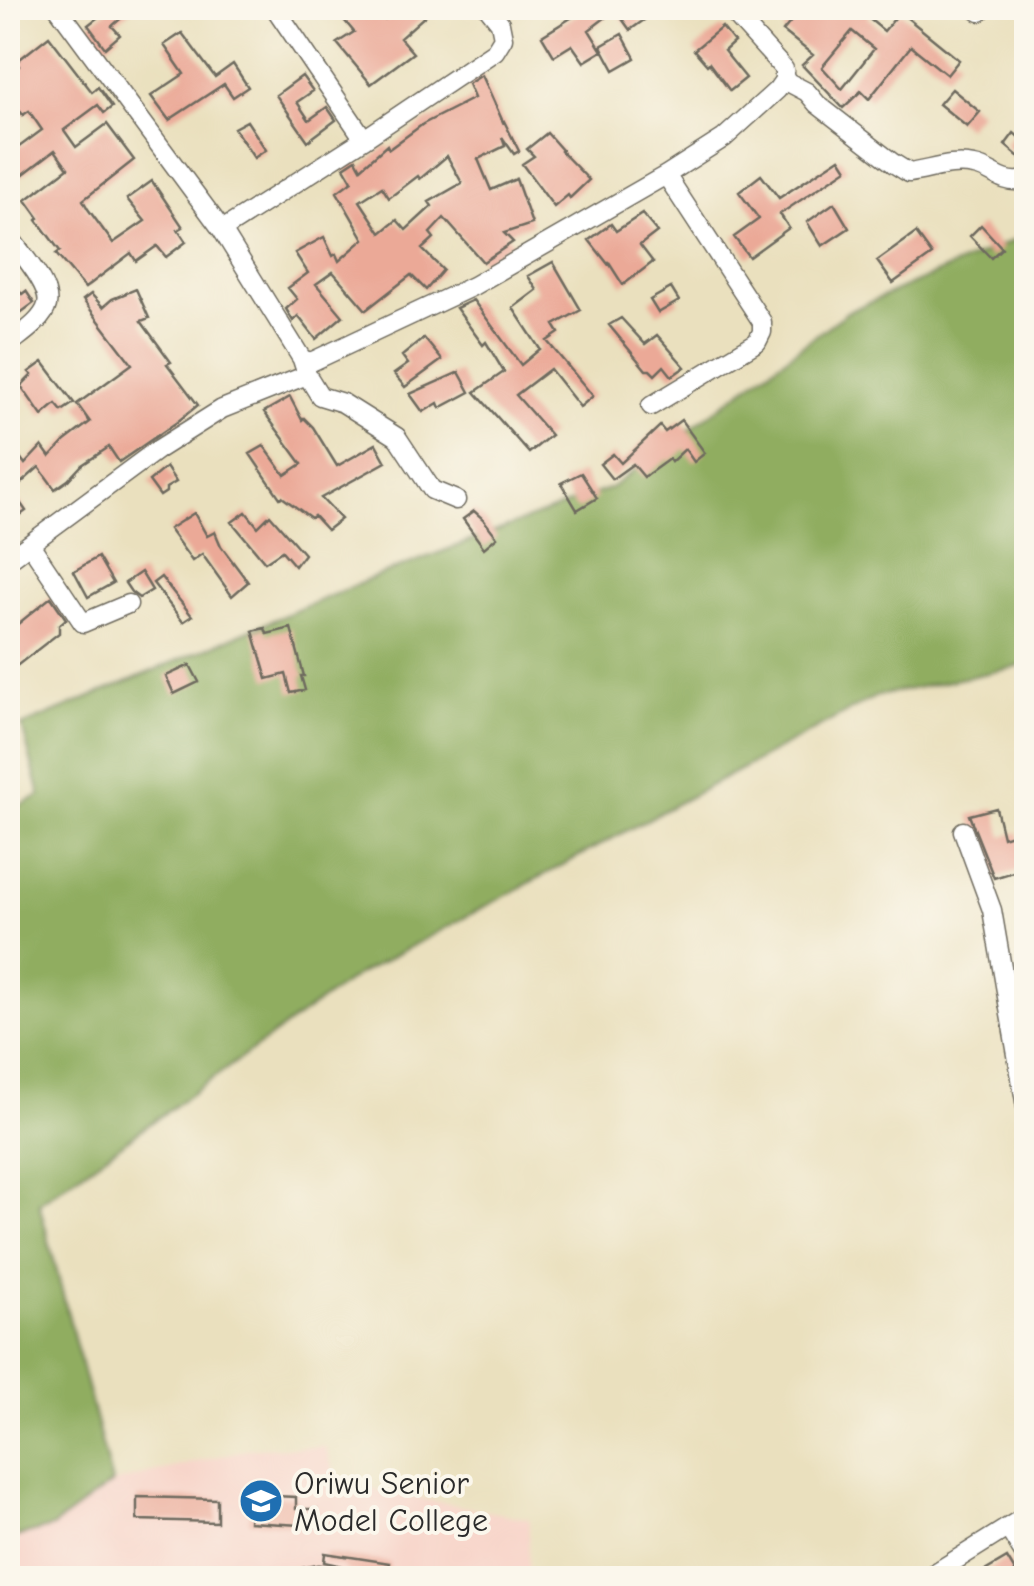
<svg xmlns="http://www.w3.org/2000/svg" width="1034" height="1586" font-family="'Comic Neue',sans-serif">
	<style>
		.built { fill: #f7d1c6 }
		.forest { fill: #90ad60; stroke: #5e6c46; stroke-width: 2.5 }
		.building { fill: #eba997; fill-rule: evenodd }
		.lines { fill: none; stroke-linecap: round; stroke-linejoin: round }
		.minor-casing { stroke: #6e6a5e; stroke-width: 21 }
		.minor { stroke: #fff; stroke-width: 18 }
		.labels { text-anchor: middle; stroke-width: 8; stroke-linejoin: round; paint-order: stroke }
		.poi-label { font-size: 32px; fill: #2b2b2b; stroke: #fbf7ec; text-anchor: start }
	</style>
	<rect width="100%" height="100%" fill="#fbf7ec"/>
	<filter id="ink" filterUnits="userSpaceOnUse"><feTurbulence type="fractalNoise" baseFrequency=".01" numOctaves="2"/><feDisplacementMap in="SourceGraphic" scale="20" xChannelSelector="R" yChannelSelector="G"/><feConvolveMatrix kernelMatrix="1 2 1 2 8 2 1 2 1" color-interpolation-filters="sRGB"/></filter>
	<filter id="wash" filterUnits="userSpaceOnUse"><feTurbulence type="fractalNoise" baseFrequency=".0048" numOctaves="4" result="noise"/><feDisplacementMap in="SourceGraphic" scale="40" xChannelSelector="R" yChannelSelector="G"/><feGaussianBlur stdDeviation="2.25" result="paint"/><feColorMatrix in="noise" values="0 0 0 0 0 0 0 0 0 0 0 0 0 0 0 0 0 1.4 0 .05"/><feComposite in="paint" operator="in"/></filter>
	<g filter="url(#wash)">
		<rect width="100%" height="100%" fill="#eae0be"/>
		<path class="built" d="M325 1447 338 1483 529 1519 528 1578H8V1539L52 1527 112 1483 252 1448Z"/>
		<path class="forest" d="M1026 235V665L877 696 354 977 39 1203 112 1483 52 1527 8 1539V811L40 795 22 726 380 575 611 488 847 312Z"/>
		<g id="blocks">
			<path class="building" d="M110 8H133L112 26 120 35 105 48 88 25Z
				M334 8H371L377 16 381 14 385 19 397 8H434L400 38 413 53 371 84 337 43 354 32Z
				M587 8H599L606 17 589 30 602 51 584 62 572 45 554 56 542 36Z
				M632 8H661L630 30 620 16Z
				M802 8H874L867 17 884 31 900 12 959 60 947 75 911 46 869 99 861 91 843 108 802 65 813 55 783 31ZM852 31 874 49 842 89 822 67Z
				M722 27 734 42 724 51 746 78 730 91 709 63 707 65 694 50Z
				M182 33 215 77 233 64 248 87 233 97 224 84 169 120 151 96 184 74 164 45Z
				M622 34 635 58 614 70 601 46Z
				M49 36 92 92 98 87 112 107 104 113 98 105 64 130 76 147 107 124 134 160 83 200 88 209 113 243 145 221 127 199 152 181 183 227 178 230 186 242 166 257 157 246 136 261 131 253 85 288 56 254 60 251 37 220 39 218 26 200 68 168 55 150 8 186V130L19 147 42 130 29 111 23 115 8 95V80L19 66 16 62Z
				M482 75 503 122 504 121 519 151 514 154 502 137 505 146 478 159 491 190 516 179 532 224 504 233 513 242 483 262 444 218 430 233 434 238 422 249 443 270 426 290 411 275 366 310 333 272 316 284 343 316 316 339 298 316 293 321 286 309 297 299 288 288 308 273 295 253 324 237 333 256 336 254 339 261 364 239 337 192 352 181 344 167 356 159 361 168 387 145 389 149 423 124 474 98 468 84ZM447 156 462 183 429 202 432 206 406 230 397 220 381 233 360 201 382 187 389 198 418 176 420 179Z
				M302 76 313 91 297 102 309 120 327 107 336 120 308 141 276 95Z
				M952 89 980 112 967 127 939 104Z
				M247 121 266 150 254 158 234 128Z
				M547 133 562 150 561 151 589 180 570 198 568 195 554 207 522 164 534 156 527 149Z
				M1014 133 1026 143V163L1005 145Z
				M840 158 847 169 780 214 789 228 749 257 734 237 759 219 739 192 761 175 779 198Z
				M834 203 849 228 822 246 807 222Z
				M642 214 657 232 640 245 653 262 623 285 609 263 608 264 589 240 611 224 616 231Z
				M981 225 1002 248 991 258 970 236Z
				M916 233 932 255 893 283 877 261Z
				M553 262 581 310 554 325 559 333 547 341 593 396 580 407 550 369 516 395 551 435 529 453 475 392 504 372 486 342 483 345 456 308 473 300 521 365 540 349 513 308 537 290 528 276Z
				M671 288 679 301 658 313 650 300Z
				M136 289 149 318 141 321 171 362 167 364 198 405 177 422 119 462 109 447 82 465 68 480 55 489 39 467 12 491 26 511 8 524V441L25 464 42 446 50 457 65 441 90 422 77 404 132 364 83 300 91 294 103 307 112 299Z
				M26 291 34 303 8 322V300L20 292 22 294Z
				M621 318 645 344 657 335 685 367 672 376 664 366 655 375 650 370H646L609 325Z
				M424 338 442 360 405 387 394 374 408 364 402 356Z
				M43 362 74 403 62 411 56 404 42 416 21 386 32 375 29 372Z
				M459 372 470 392 440 408 438 403 423 412 410 394Z
				M290 397 302 420 304 418 313 427 337 466 376 444 386 462 321 498 341 519 327 530 314 516 311 518 282 497 280 498 250 454 264 446 285 475 302 464 264 412Z
				M681 420 705 453 694 462 685 449 671 462 669 459 644 477 633 464 612 479 600 464 613 454 621 463 660 426 665 432Z
				M166 467 176 482 166 488V492L160 496 149 481Z
				M581 473 597 498 577 510 561 483Z
				M474 511 483 519 497 537 484 548 463 519Z
				M246 512 258 527 270 515 304 554 295 566 282 551 265 562 232 522Z
				M194 513 207 536 215 532 221 546 248 582 232 596 202 554 192 561 169 529Z
				M98 557 113 583 88 597 74 571Z
				M141 572 152 590 139 598 131 592 125 583Z
				M161 577 192 616 183 622 153 583Z
				M51 597 66 619 59 625V633L14 668 8 659V632Z
				M265 628 267 634 291 628 304 676H301L305 690 291 693 286 674 267 679 253 631Z
				M190 665 199 682 174 694 166 676Z
				M996 808 1003 837 1018 832 1024 854 1026 853V868L994 878 969 815Z
				M274 1496 296 1497V1509H317V1526L249 1522 250 1506 274 1508Z
				M137 1497 217 1499V1522L137 1520Z
				M325 1553 390 1563 388 1577 348 1571 342 1566 324 1562Z
				M1007 1558 1019 1578H973Z"/>
		</g>
	</g>
	<g filter="url(#ink)">
		<use href="#blocks" fill-opacity="0" stroke="#6e6a5e" stroke-width="2.5"/>
		<g class="lines">
			<defs>
				<path id="minor" d="M58 8 222 230 302 359
					M275 8 364 139
					M974 8 980 12
					M784 80 807 92 817 104 893 163 909 173C931 170 952 161 974 166 992 169 1000 183 1020 181
					M222 230 364 139 495 51 503 38 500 23 488 8
					M8 235C19 251 52 286 47 305 43 321 20 335 8 345
					M307 375 320 396 343 403 397 437 432 490 456 500
					M651 406 757 342 762 332V322L666 175
					M30 544 83 623 128 604
					M8 560 157 450 222 409 307 375 302 359 311 362 473 286 666 175 724 138 777 90 784 80V69L729 8
					M963 831 992 910 1026 1107
					M1008 1528 1026 1557
					M299 1578 319 1574 338 1578
					M927 1578 1026 1516"/>
			</defs>
			<use href="#minor" class="minor-casing"/>
			<use href="#minor" class="minor"/>
		</g>
	</g>
	<defs>
		<symbol id="school-disc" viewBox="-11 -11 22 22"><circle r="9.5" fill="#1f6fb2" stroke="#fbf7ec"/><path d="M0-5L7-2L0 1L-7-2ZM-4 1L0 2.5L4 1V4Q0 6-4 4Z" fill="#fff"/></symbol>
	</defs>
	<g fill-rule="evenodd">
		<use href="#school-disc" x="236" y="1476" width="50" height="50"/>
	</g>
	<g class="labels">
		<g class="poi-label">
			<text x="294" y="1494">Oriwu Senior<tspan x="294" dy="37">Model College</tspan></text>
		</g>
	</g>
	<rect width="1034" height="1586" fill="none" stroke="#fbf7ec" stroke-width="40"/>
</svg>
